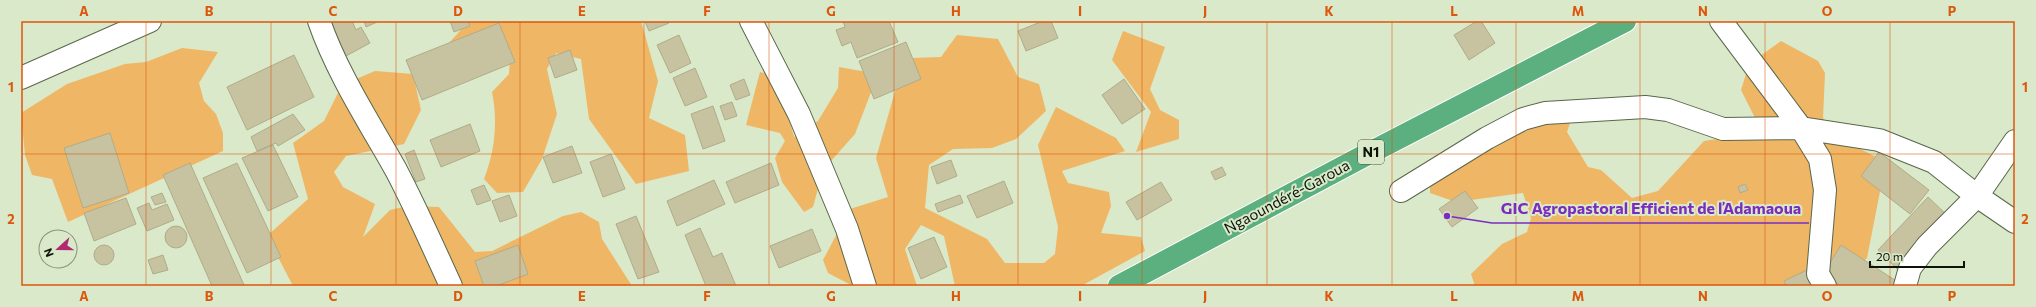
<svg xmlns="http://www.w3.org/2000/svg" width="2036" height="307" font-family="Commissioner,sans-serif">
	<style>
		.green { fill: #efb665 }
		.building { fill: #c7c2a0; stroke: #b0ac8a }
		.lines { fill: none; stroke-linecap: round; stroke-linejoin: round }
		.minor-casing { stroke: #59674a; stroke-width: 24 }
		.highway-casing { stroke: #fff; stroke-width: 24 }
		.minor { stroke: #fff; stroke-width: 22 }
		.highway { stroke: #5caf7e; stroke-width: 22 }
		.grid { fill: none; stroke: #dd560c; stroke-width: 1; stroke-opacity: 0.55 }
		.labels { text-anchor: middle; stroke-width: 4; stroke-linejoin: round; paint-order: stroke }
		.shield { fill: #d9e9c9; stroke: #4b5342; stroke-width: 1 }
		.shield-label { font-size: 14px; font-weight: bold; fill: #0e1308 }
		.street-label { font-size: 15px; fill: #0e1308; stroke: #d9e9c9 }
		.leader { fill: none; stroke: #7b2cbf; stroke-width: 1.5 }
		.callout-dot { fill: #7b2cbf; stroke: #d9e9c9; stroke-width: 1.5 }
		.callout-label { font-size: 16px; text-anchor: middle; font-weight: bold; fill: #7b2cbf; stroke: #d9e9c9; stroke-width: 4; stroke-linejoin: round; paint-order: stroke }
		.neatline { fill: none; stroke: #dd560c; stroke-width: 1.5 }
		.grid-label { font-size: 13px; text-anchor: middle; font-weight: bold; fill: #dd560c }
	</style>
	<rect width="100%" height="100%" fill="#d9e9c9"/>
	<path class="green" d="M469 21H641L658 81 649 118 685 135 689 171 636 184 589 119 581 59 556 53 547 69 557 114 542 159 523 192 497 193 484 179C495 151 498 121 492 92L509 74 510 54 448 44Z
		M1123 31 1165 47 1150 89 1160 110 1179 120V139L1136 152 1151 112 1112 60Z
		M957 35 998 39 1018 77 1039 84 1046 111 1016 139 992 148 953 149 929 165 925 208 987 239 1005 263H1044L1055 254 1058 227 1038 145 1056 107 1116 138 1125 151 1062 171 1068 183 1109 192 1111 206 1101 233 1141 237 1145 251 1081 286H955L944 236 921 225 905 249 917 286H853L828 273 823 260 850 209 888 197 876 158 902 67 912 58 941 57Z
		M1781 41 1818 61 1825 73 1823 118 1841 139 1878 158 1884 171 1867 258 1842 286H1475L1471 274 1502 244 1527 232 1531 218 1523 193 1456 202 1430 193V180L1509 131 1573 114 1567 132 1588 167 1601 170 1632 198 1658 191 1704 141 1762 132 1741 90 1749 64Z
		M182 48 218 52 199 83 204 101 216 114 223 133V151L68 222 52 179 32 175 25 155 21 113 67 84 125 64 146 62Z
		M839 67 878 74 855 134 823 170 813 207 804 212 782 182 775 158 785 141 780 133 746 125 760 72 777 76 794 137 818 121 838 88Z
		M375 71 413 74 421 110 404 144 346 156 334 172 343 187 375 204 363 237 390 210 408 206 439 207 475 252 492 251 563 216 581 212 599 222 602 239 632 286H293L267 236 308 199 293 143 324 121 342 85Z"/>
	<path class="building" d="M331 21H352L356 30 361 27 370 43 346 56 328 22Z
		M364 21H377V22L366 27Z
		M450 21H468L470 26 454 32Z
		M645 21H668L669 23 649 31Z
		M843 21H889L898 42 857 58 851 42 842 46 836 30 845 27Z
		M1043 21H1051L1058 38 1026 51 1018 31Z
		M1477 21H1481L1495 43 1469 60 1454 35Z
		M499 23 515 62 422 100 406 60Z
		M679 35 691 63 670 73 657 45Z
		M906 42 921 79 874 99 859 61Z
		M570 50 577 70 555 78 548 58Z
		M294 55 314 97 247 130 227 87Z
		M695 68 707 97 685 106 673 78Z
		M744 79 750 95 736 100 730 85Z
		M1124 79 1145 109 1122 124 1102 95Z
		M732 102 737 116 725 120 720 106Z
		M713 106 725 141 703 149 691 114Z
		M293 114 305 130 278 146 276 143 257 151 251 137Z
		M470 124 480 151 441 167 430 140Z
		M110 133 129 193 83 208 64 148Z
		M273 145 298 197 268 211 242 158Z
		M572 146 582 173 553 183 543 157Z
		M414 150 425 179 416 182 405 154Z
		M1879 152 1929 190 1910 214 1861 176Z
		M611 154 625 189 603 197 590 162Z
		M951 160 957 176 937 184 931 167Z
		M190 163 244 285 240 286H212L163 175Z
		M237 163 281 257 247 273 203 178Z
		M771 163 779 185 735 203 726 182Z
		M1222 167 1226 175 1215 180 1211 172Z
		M714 180 725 204 677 226 667 201Z
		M1004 181 1013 203 977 218 967 196Z
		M1161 182 1172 200 1137 220 1126 202Z
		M1745 184 1748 190 1740 193 1738 187Z
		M484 185 491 200 477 205 471 190Z
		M1465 191 1478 208 1452 227 1439 209Z
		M162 193 166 202 155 205 151 197Z
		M509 195 517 216 500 222 492 201Z
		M960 195 963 203 938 212 935 204Z
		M1928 197 1948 216 1898 270 1878 250Z
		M126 198 136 224 94 241 84 213Z
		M149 203 152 210 167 204 174 220 147 231 137 208Z
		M636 216 659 272 638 279 616 224Z
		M165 237a11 11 0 1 1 22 0a11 11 0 1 1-22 0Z
		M700 228 713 257 722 253 736 286H706L685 235Z
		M812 229 821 251 779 268 770 246Z
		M934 237 947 267 921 279 908 248Z
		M94 255a10 10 0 1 1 20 0a10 10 0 1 1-20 0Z
		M518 245 528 274 496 286H484L475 261Z
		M1841 245 1901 284 1900 286H1841L1823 274Z
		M163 255 168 270 153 274 148 260Z
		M1807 270 1814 286H1786L1784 281Z"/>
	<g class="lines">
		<defs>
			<path id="minor" d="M319 21C337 73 369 122 396 170 416 208 433 247 451 286
				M751 21 799 114 847 229 865 286
				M1721 21 1801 128 1820 159 1825 190 1818 274 1825 286
				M21 78 150 21
				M1401 191 1487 138 1523 119 1545 113 1645 107 1668 110 1723 129 1801 128 1879 140 1934 162 1977 196 2015 222
				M1905 286 1910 268 1927 246 1977 196 2015 141"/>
			<path id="highway" d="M1119 286 1360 158 1625 21"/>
		</defs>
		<use href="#minor" class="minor-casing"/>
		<use href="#highway" class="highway-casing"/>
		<use href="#minor" class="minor"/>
		<use href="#highway" class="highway"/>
	</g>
	<path class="grid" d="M146 21V286M271 21V286M396 21V286M520 21V286M644 21V286M769 21V286M894 21V286M1018 21V286M1142 21V286M1267 21V286M1392 21V286M1516 21V286M1640 21V286M1765 21V286M1890 21V286M21 154H2015"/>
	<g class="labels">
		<rect class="shield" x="1358" y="140" width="26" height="24" rx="3"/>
		<g class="shield-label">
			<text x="1371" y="157">N1</text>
		</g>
		<g class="street-label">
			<text transform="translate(1287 197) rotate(-28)" y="5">Ngaoundéré-Garoua</text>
		</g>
	</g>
	<path class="leader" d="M1447 216L1492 223H1809"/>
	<circle class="callout-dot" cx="1447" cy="216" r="4"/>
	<g class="callout-label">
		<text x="1651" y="214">GIC Agropastoral Efficient de ľAdamaoua</text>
	</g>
	<rect width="2036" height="307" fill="none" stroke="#d9e9c9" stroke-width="44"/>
	<g transform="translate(58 249) rotate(249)"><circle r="19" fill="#d9e9c9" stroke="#88937c"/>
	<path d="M0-3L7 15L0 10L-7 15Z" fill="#af2a71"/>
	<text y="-6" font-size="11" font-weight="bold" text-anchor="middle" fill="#0e1308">N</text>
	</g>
	<path d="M1870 261v6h94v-6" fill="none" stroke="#0e1308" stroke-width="2"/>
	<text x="1876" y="261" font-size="12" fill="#0e1308" stroke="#d9e9c9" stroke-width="3" paint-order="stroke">20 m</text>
	<rect x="22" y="22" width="1992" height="263" class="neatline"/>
	<g class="grid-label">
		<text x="84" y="16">A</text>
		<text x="209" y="16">B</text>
		<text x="333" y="16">C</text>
		<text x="458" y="16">D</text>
		<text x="582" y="16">E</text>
		<text x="707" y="16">F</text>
		<text x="831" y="16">G</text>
		<text x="956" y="16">H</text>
		<text x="1080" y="16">I</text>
		<text x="1205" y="16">J</text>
		<text x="1329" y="16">K</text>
		<text x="1454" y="16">L</text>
		<text x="1578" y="16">M</text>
		<text x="1703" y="16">N</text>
		<text x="1827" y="16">O</text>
		<text x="1952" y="16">P</text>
		<text x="11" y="92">1</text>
		<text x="2025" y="92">1</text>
		<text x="11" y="224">2</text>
		<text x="2025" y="224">2</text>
		<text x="84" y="301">A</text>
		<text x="209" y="301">B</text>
		<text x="333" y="301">C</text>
		<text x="458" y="301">D</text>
		<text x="582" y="301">E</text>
		<text x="707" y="301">F</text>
		<text x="831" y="301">G</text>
		<text x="956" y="301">H</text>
		<text x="1080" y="301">I</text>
		<text x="1205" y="301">J</text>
		<text x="1329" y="301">K</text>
		<text x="1454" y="301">L</text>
		<text x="1578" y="301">M</text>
		<text x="1703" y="301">N</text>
		<text x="1827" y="301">O</text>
		<text x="1952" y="301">P</text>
	</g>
</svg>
